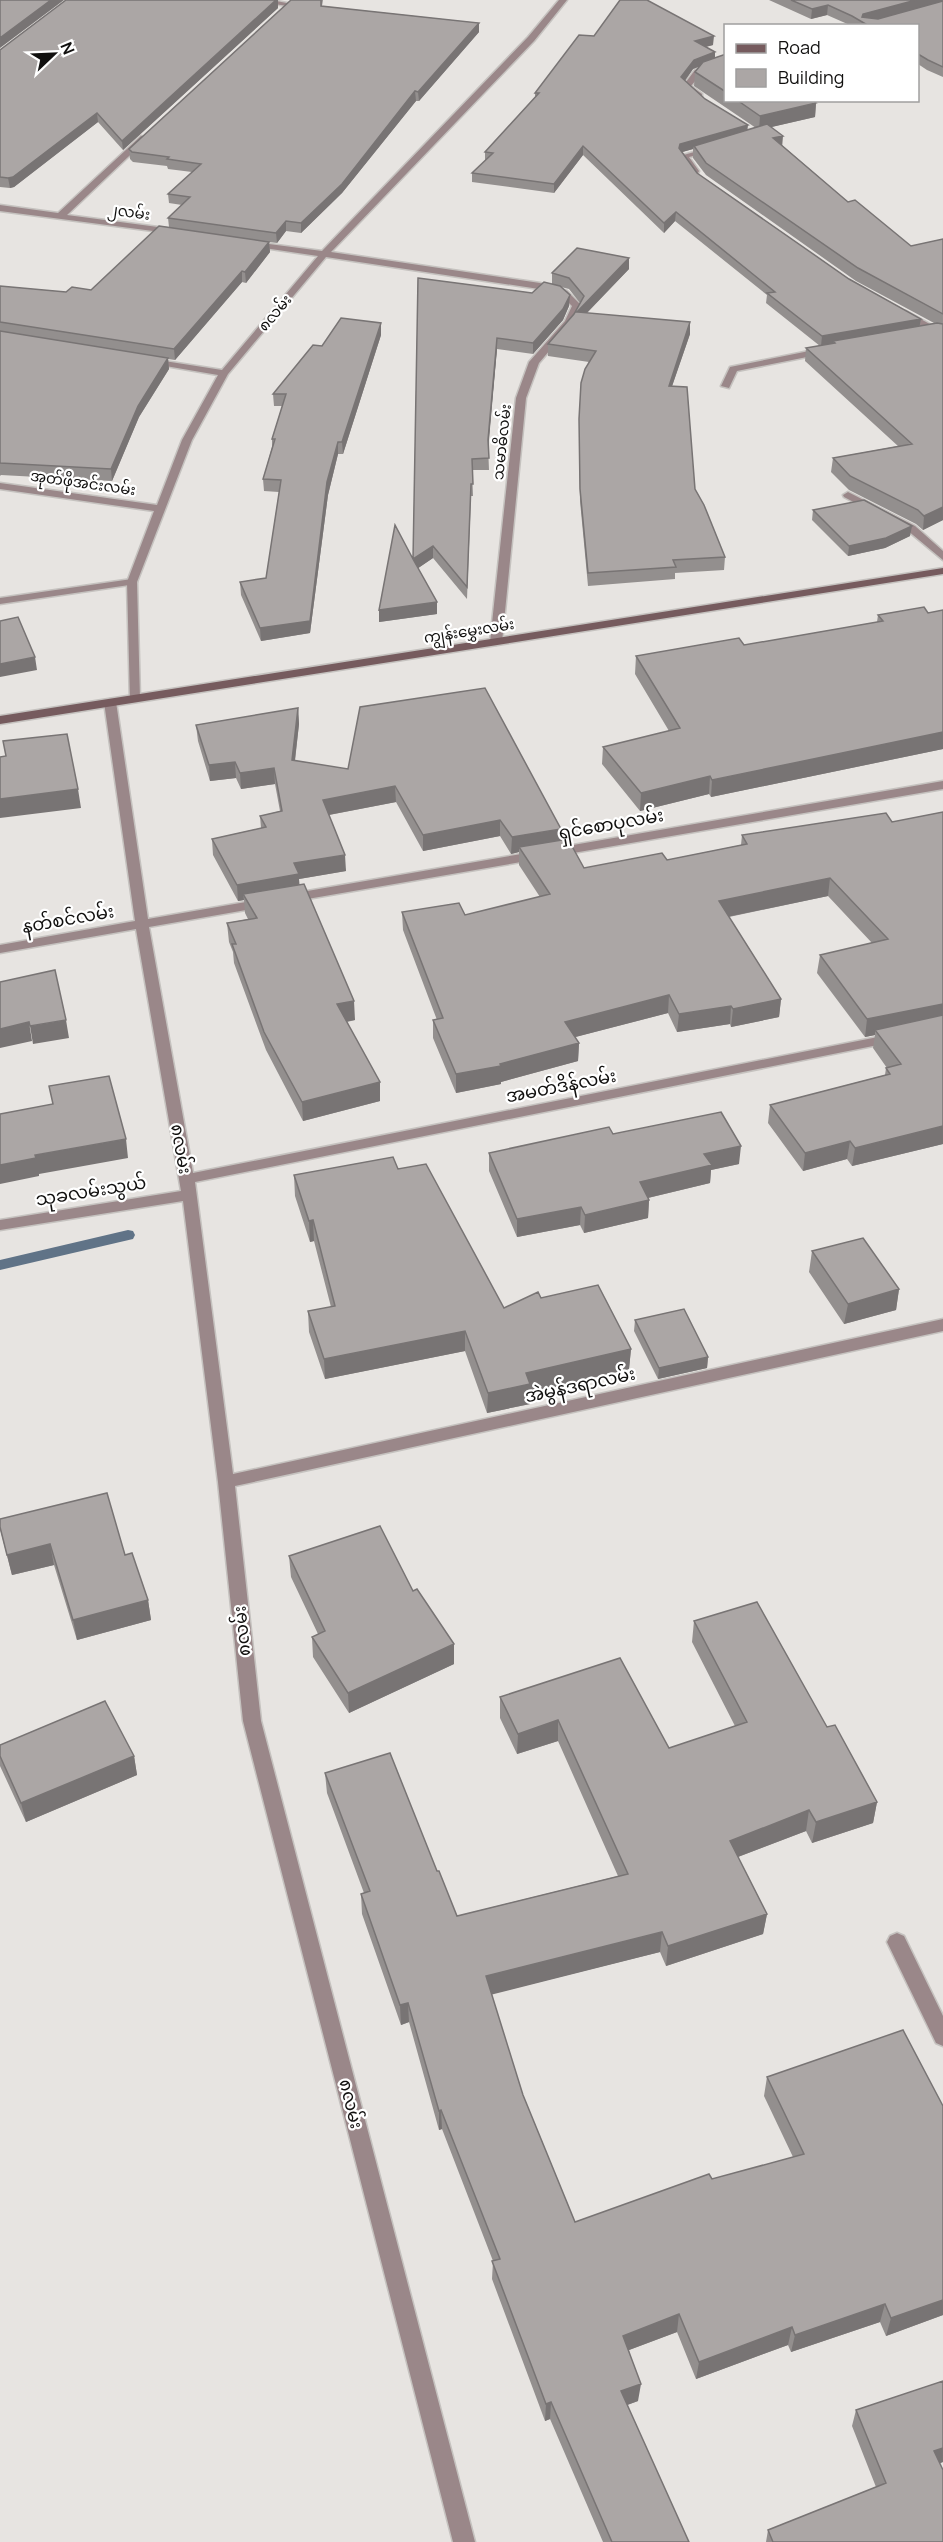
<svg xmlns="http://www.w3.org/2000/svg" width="943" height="2542" font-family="Manrope,'Noto Sans Myanmar',sans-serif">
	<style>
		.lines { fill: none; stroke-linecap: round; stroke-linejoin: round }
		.stream { fill: #607387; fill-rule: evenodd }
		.lane-casing { stroke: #c5c2bf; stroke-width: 3 }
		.street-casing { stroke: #c5c2bf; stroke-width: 3 }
		.secondary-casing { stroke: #c5c2bf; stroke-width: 3 }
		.lane { fill: #9a8789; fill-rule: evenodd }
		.street { fill: #9a8789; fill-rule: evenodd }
		.secondary { fill: #765b5e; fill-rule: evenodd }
		.wall { fill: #938f8e; fill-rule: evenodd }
		.shaded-wall { fill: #787474 }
		.building { fill: #aba6a5; stroke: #787474; stroke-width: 1.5 }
		.labels { text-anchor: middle; stroke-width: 4.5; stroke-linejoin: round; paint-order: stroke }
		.far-street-label { font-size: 15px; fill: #11100f; stroke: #fff }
		.street-label { font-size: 18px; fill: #11100f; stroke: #fff }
	</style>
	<rect width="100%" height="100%" fill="#e7e4e1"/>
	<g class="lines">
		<path class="stream" d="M128 1230 133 1231 135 1235 133 1239 0 1270V1260Z"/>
		<defs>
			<path id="lane" d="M824 348 829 351 827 353 737 371 729 388 721 386 730 367Z
				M848 492 915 526 943 551V560L907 530 844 497 843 495Z
				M132 579 137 582 136 584 0 604V598Z
				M897 1933 904 1936 943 2016V2046L936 2043 887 1942 890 1936Z"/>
			<path id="street" d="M245 0H271L292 4 288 6Z
				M559 0H567L534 41 331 252 540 283 567 291 582 306 572 324 539 363 526 398 502 642 496 645 490 642 516 398 529 362 565 321 572 306 561 295 539 289 326 257 228 374 192 440 137 582 140 699 134 702 130 701 127 582 154 511 0 489V483L157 505 182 440 218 375 148 363 145 362V358L222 370 318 256 250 246 247 245V241L322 251 528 37Z
				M726 60V65L701 74 691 86 702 94V98H696L683 86 695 70Z
				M141 136 148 138 67 215 173 229 176 230V234L0 211V205L58 213Z
				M712 147 716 149 715 151 689 157 699 171 698 173H692L680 156Z
				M900 311H906L937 328 943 329V335L932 333 900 315Z
				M110 699 116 702 148 919 263 899 269 903 263 907 149 927 193 1173 893 1034 900 1038 893 1042 195 1182 233 1474 943 1319V1331L235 1486 261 1721 475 2542H453L243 1721 218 1482 183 1201 0 1230V1220L181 1191 136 929 0 953V945L135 921 104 702Z
				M943 781V789L290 902 284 898 290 894Z"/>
			<path id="secondary" d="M943 568V574L0 724V716Z"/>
		</defs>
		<use href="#lane" class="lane-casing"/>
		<use href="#street" class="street-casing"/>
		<use href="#secondary" class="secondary-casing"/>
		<use href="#lane" class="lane"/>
		<use href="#street" class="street"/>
		<use href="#secondary" class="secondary"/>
	</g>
	<path class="wall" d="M66 0H278V8L123 150 98 122 14 187 10 188 0 187V50Z
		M291 0H323L322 6 479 23V32L419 101H416L342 193 301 233 286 231 277 243 269 242 270 252 246 283 242 282 175 360 168 359 169 369 139 417 112 481 1 475 0 476V286L66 292 91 290 169 227 168 218 182 205 169 203 168 194 192 172 168 169 167 166 133 162 130 159 129 149Z
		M769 0H943V77L927 70 918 64V26H852L827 15 811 19Z
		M594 36 713 45 705 47 715 52V58L726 54V100H812L816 103 815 117 771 127 782 145 848 202 911 246 943 239V520L923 530 916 524 849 490 831 472 833 458 898 446 805 361 806 348 820 346 766 303 767 295 675 221 664 233 583 155 554 193 472 182V173L485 161V152L535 97V93ZM699 66 695 72 694 86 756 128 748 130 705 99 685 81 693 69ZM693 149V158L706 175 856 281 934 323 920 326 921 319 849 279 697 173 682 152Z
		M629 258V269L587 313 690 322V334L672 386 695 489 725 557 724 570 675 573V579L588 586 580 501 579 431 581 383 589 362 548 356V344L574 314 580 303 569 289 561 287 569 306 563 320 533 354 497 349 488 445 489 470H472L473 496H471L467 599 433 558 418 568 437 602V614L379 622 413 559 418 278 532 293 552 284V273Z
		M381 335 343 454H338L328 495 310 633 261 641 241 595 240 582 266 578 279 492 264 491 263 479 272 447V439L282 406H274L273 394 322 346Z
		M813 510 910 536 885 548 848 556 812 520Z
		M943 610V749L711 797 709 794 640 811 602 764 603 747 669 731 635 674 636 656 744 645 877 622 878 615 928 613Z
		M298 708 299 724 295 761 348 769 561 840 584 868 667 860 741 845 742 835 892 822 943 812V1144L852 1166 847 1159 803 1171 768 1123 770 1105 885 1075 886 1068H887L873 1048 875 1035 865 1037 817 973 820 955 872 943 828 896 729 917 781 999 779 1017 731 1027 730 1024 677 1032 668 1013 575 1037 579 1043 578 1061 501 1082V1084L456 1093 433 1038V1020H437L403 930 402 912 465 915 540 897 519 865V852L511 854 500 836 423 851 396 802 329 815 346 871 299 879V884L355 1020 347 1022 380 1101 303 1121 266 1050 234 963 233 952 229 942 227 923 248 919 245 913 244 900 238 901 213 855 212 839 261 828 260 816 280 811 275 784 241 789 236 778 210 781 198 741 196 725Z
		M613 1134 739 1164 711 1170 710 1183 648 1198 649 1200 648 1218 584 1233 580 1225 517 1237 489 1171V1153Z
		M398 1169 504 1308 541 1298 631 1349 629 1369 530 1393V1404L487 1413 465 1351 325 1379 309 1332 308 1311 331 1307 314 1241 310 1242 295 1196 294 1175Z
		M812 1251 899 1289 896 1310 844 1324 809 1272Z
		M635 1320 708 1357 707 1368 658 1379 634 1331Z
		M0 1519 125 1555 148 1600 151 1620 77 1640 54 1565 12 1575 0 1529Z
		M289 1556 413 1591 454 1664 349 1713 313 1657 312 1637 318 1634 291 1577Z
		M694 1621 827 1727 877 1802 873 1823 812 1843 806 1831 738 1857 767 1914 763 1934 666 1966 660 1952 491 1994 523 2095 575 2222 712 2179 793 2157 764 2096 767 2077 943 2315 886 2336 880 2322 791 2352 788 2345 696 2379 677 2332 629 2350 638 2401 627 2405 689 2542H603L550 2419 545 2421 492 2279 493 2261 442 2129 439 2130 409 2022 401 2025 362 1914 361 1894 364 1893 327 1793 325 1773 437 1871 457 1916 618 1876 558 1741 517 1754 500 1718V1697L669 1748 735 1726 692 1642Z
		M0 1745 134 1756 137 1775 26 1822 0 1766Z
		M943 2381V2462L940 2463 943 2542H766L768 2530 876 2487 852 2426 856 2410Z"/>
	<path class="shaded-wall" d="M51 0H64L0 48V38Z
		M276 0H278V8L123 150 122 141Z
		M916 0H943L942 2 865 23 862 17 863 14Z
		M828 5 827 15 811 19 812 9Z
		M479 23V32L419 101 418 92Z
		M714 36 713 45 694 50 695 41Z
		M715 52V61L693 69 681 86V77L694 60Z
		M415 91 416 101 342 193 301 233V223Z
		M816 103 815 117 759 130 760 116Z
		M97 113 98 122 14 187 10 188 8 178Z
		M748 125 747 134 694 146 693 149 679 153 678 157 680 144Z
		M783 136 782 148 773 138Z
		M583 146V155L554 193V184Z
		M676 212 675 221 664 233V223Z
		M286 221V231L277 243 276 233Z
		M269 242 270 252 246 283 245 272Z
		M629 258V269L576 324 577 312Z
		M242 271V282L175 360 174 349Z
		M570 295 569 306 563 320 533 354V343Z
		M921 319 919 329 833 341V344L821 346 822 336Z
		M690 322V334L668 398 669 386Z
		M381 323V335L343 454 342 442Z
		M497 338V349L488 451V440Z
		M168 358 169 369 139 417 112 481 111 469 138 406Z
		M338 442V454L328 495 310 633 261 641 260 628 327 482Z
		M943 507V520L923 530 924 516Z
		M912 526 910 536 885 548 848 556 849 546Z
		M433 546V558L414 571 413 559Z
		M437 602V614L379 622V610Z
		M35 657 37 670 0 677V664Z
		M298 708 299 724 293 776 292 760Z
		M943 732V749L711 797 712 780Z
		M235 762 236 778 210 781 209 765Z
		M274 768 275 784 241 789 240 773Z
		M710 776 709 794 640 811 641 793Z
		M395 786 396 802 323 816V800Z
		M78 789 81 808 0 818V799Z
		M500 820V836L423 851V835Z
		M561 829V845L519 847V852L511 854 512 837Z
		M345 855 346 871 299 879 300 890 243 894 244 900 238 901 237 885 294 863Z
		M830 878 828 896 717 919 719 901Z
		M669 995 668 1013 564 1040 565 1022Z
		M781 999 779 1017 731 1027 733 1009Z
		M354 1001 355 1020 338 1023 337 1004Z
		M943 1004V1019L875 1030V1035L865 1037 867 1019Z
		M731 1006 730 1024 677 1032 679 1014Z
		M66 1020 69 1038 33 1044 30 1026Z
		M29 1022 32 1041 0 1048V1029Z
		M579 1043 578 1061 501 1082V1084L456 1093V1074Z
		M380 1082V1101L303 1121 302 1102Z
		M943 1126V1144L852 1166 855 1148Z
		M126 1139 128 1158 39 1174V1176L0 1184V1165L35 1155Z
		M850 1141 847 1159 803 1171 805 1153Z
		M741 1146 739 1164 711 1170 710 1183 639 1200 640 1182 704 1154Z
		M649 1200 648 1218 584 1233 585 1215Z
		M581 1207 580 1225 517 1237V1219Z
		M313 1220 314 1241 310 1242 309 1221Z
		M899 1289 896 1310 844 1324 848 1304Z
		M465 1331V1351L325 1379 324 1359Z
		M631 1349 629 1369 530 1393V1404L487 1413 488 1393 526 1373Z
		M708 1357 707 1368 658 1379 659 1368Z
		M50 1544 54 1565 12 1575 7 1555Z
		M148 1600 151 1620 77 1640 73 1620Z
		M454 1644V1664L349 1713 348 1693Z
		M558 1720V1741L517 1754 518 1734Z
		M134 1756 137 1775 26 1822 21 1803Z
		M877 1802 873 1823 812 1843 816 1822Z
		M809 1810 806 1831 727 1861 730 1841Z
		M767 1914 763 1934 666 1966 668 1946Z
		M662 1932 660 1952 486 1996V1976Z
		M408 2003 409 2022 401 2025 400 2005Z
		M441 2110 442 2129 439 2130V2111Z
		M943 2300V2315L886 2336 891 2318Z
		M885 2304 880 2322 791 2352 795 2335Z
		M679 2314 677 2332 621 2353 623 2336Z
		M792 2327 788 2345 696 2379 699 2362Z
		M641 2384 638 2401 619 2408 621 2391Z
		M551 2402 550 2419 545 2421 546 2404Z
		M943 2448V2462L929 2467 934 2451Z"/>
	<path class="building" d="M0 0H51L0 38Z
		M66 0H276L122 141 97 113 13 177 8 178 0 177V50Z
		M291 0H321V6L479 23 418 92 415 91 342 184 301 223 286 221 276 233 168 218 190 197 168 194 201 164 167 159 169 157 132 152 129 149Z
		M620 0H647L714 36 695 41 715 52 694 60 681 77 705 99 748 125 680 144 679 148 697 173 849 279 921 319 822 336 767 293 775 292 676 212 664 223 583 146 554 184 472 173 493 153 485 152 539 93H535L579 35 594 36Z
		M791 0H916L863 14 862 17 878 19 943 1V67L928 60 918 54V26H869L852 16 828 5 812 9Z
		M726 54V92L695 72 703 62Z
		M737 100H812L816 103 760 116Z
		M767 124 783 136 773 138 848 202 855 200 911 246 943 239V314L858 268 706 163 694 146Z
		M159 226 269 242 245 272 242 271 174 349 0 322V286L66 292 72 287 91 290Z
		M577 248 629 258 577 312 690 322 669 386 687 387 695 489 704 505 725 557 673 560 676 567 588 573 580 489 579 419 581 383 585 369 596 351 548 344 574 314 584 296 569 278 552 273Z
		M418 278 532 293 544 282 560 286 570 295 563 309 533 343 497 338 488 440 489 458 472 459 473 484H471L467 587 433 546 413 559 437 602 379 610 395 525 413 559Z
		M341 318 381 323 342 442H338L327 482 310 621 260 628 240 582 266 578 281 480 263 479 275 439H272L286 394H273L313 345 322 346Z
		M937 323 943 324V507L924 516 918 510 850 476 833 458 912 444 806 348 835 343 833 341Z
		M0 331 168 358 138 406 111 469 0 463Z
		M864 500 912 526 886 538 849 546 813 510Z
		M924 607 928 613 943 610V732L712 780 710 776 641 793 603 747 680 728 636 656 739 638 744 645 883 621 878 615Z
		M18 617 35 657 0 664V621Z
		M485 688 561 829 512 837 500 820 423 835 395 786 323 800 345 855 294 863 299 874 237 885 212 839 266 827 260 816 282 811 274 768 240 773 235 762 209 765 196 725 298 708 292 760 348 769 360 707Z
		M67 734 78 789 0 799V757L6 756 3 741Z
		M943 812V1004L867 1019 820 955 888 939 830 878 719 901 781 999 733 1009 731 1006 679 1014 669 995 565 1022 579 1043 500 1064 501 1066 456 1074 433 1020 443 1018 402 912 459 903 465 915 550 894 519 847 568 839 584 868 662 853 667 860 747 844 742 835 886 813 892 822Z
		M304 884 354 1001 337 1004 380 1082 302 1102 264 1032 232 944H236L227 923 257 918 243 894Z
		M55 970 66 1020 30 1026 29 1022 0 1029V982Z
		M943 1015V1126L855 1148 850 1141 805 1153 770 1105 890 1074 886 1068 901 1064 875 1030Z
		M109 1076 126 1139 35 1155 36 1158 0 1165V1114L53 1104 49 1086Z
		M721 1112 741 1146 704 1154 712 1165 640 1182 649 1200 585 1215 581 1207 517 1219 489 1153 609 1127 613 1134Z
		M393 1157 398 1169 426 1164 504 1308 538 1292 541 1298 598 1285 631 1349 526 1373 530 1384 488 1393 465 1331 324 1359 308 1311 335 1306 313 1220 309 1221 294 1175Z
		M863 1238 899 1289 848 1304 812 1251Z
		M684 1309 708 1357 659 1368 635 1320Z
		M107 1493 125 1555 132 1553 148 1600 73 1620 50 1544 7 1555 0 1527V1519Z
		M380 1526 413 1591 417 1589 454 1644 348 1693 312 1637 325 1631 289 1556Z
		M757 1602 827 1727 835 1725 877 1802 816 1822 809 1810 730 1841 767 1914 668 1946 662 1932 486 1976 523 2095 575 2222 709 2174 712 2179 804 2154 767 2077 903 2030 943 2106V2300L891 2318 885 2304 795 2335 792 2327 699 2362 679 2314 623 2336 641 2384 621 2391 689 2542H612L551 2402 546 2404 492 2261 500 2259 441 2110 439 2111 408 2003 400 2005 361 1894 370 1891 325 1773 390 1753 437 1871H439L457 1916 628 1874 558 1720 518 1734 500 1697 620 1658 669 1748 747 1722 694 1621Z
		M105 1701 134 1756 21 1803 0 1756V1745Z
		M943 2381V2448L934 2451 943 2470V2542H773L768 2530 886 2483 856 2410Z"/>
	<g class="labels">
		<g class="far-street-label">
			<text transform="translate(129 212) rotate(8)" y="5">၂လမ်း</text>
			<text transform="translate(275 313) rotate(-50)" y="5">၈လမ်း</text>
			<text transform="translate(502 442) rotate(-84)" y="5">သမာဓိလမ်း</text>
			<text transform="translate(83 483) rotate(8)" y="5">အုတ်ဖိုအင်းလမ်း</text>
			<text transform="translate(469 631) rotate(-9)" y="5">ကျွန်းမွှေးလမ်း</text>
		</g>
		<g class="street-label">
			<text transform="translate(611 824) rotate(-10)" y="6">ရှင်စောပုလမ်း</text>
			<text transform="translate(68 919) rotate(-10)" y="6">နတ်စင်လမ်း</text>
			<text transform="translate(561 1086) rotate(-11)" y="6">အမတ်ဒိန်လမ်း</text>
			<text transform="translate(181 1149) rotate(80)" y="6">၈လမ်း</text>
			<text transform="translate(91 1191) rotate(-9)" y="6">သုခလမ်းသွယ်</text>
			<text transform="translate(580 1385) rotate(-12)" y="6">အဲမွန်ဒရာလမ်း</text>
			<text transform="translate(242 1631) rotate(-96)" y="6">၈လမ်း</text>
			<text transform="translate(351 2104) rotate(76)" y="6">၈လမ်း</text>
		</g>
	</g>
	<rect x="724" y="24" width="195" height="78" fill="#ffffff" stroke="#a09f9f" stroke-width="1.5"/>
	<rect x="736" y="44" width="30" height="9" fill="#765b5e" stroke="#a09f9f" stroke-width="1.5"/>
	<text x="778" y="54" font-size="18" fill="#11100f">Road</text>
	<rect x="736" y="69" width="30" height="18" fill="#aba6a5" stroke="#a09f9f" stroke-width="1.5"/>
	<text x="778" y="84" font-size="18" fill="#11100f">Building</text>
	<g transform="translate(54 54) rotate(67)" stroke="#ffffff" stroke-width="4.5" paint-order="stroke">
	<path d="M0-4.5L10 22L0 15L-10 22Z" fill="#11100f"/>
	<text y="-9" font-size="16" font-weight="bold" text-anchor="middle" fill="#11100f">N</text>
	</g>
</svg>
